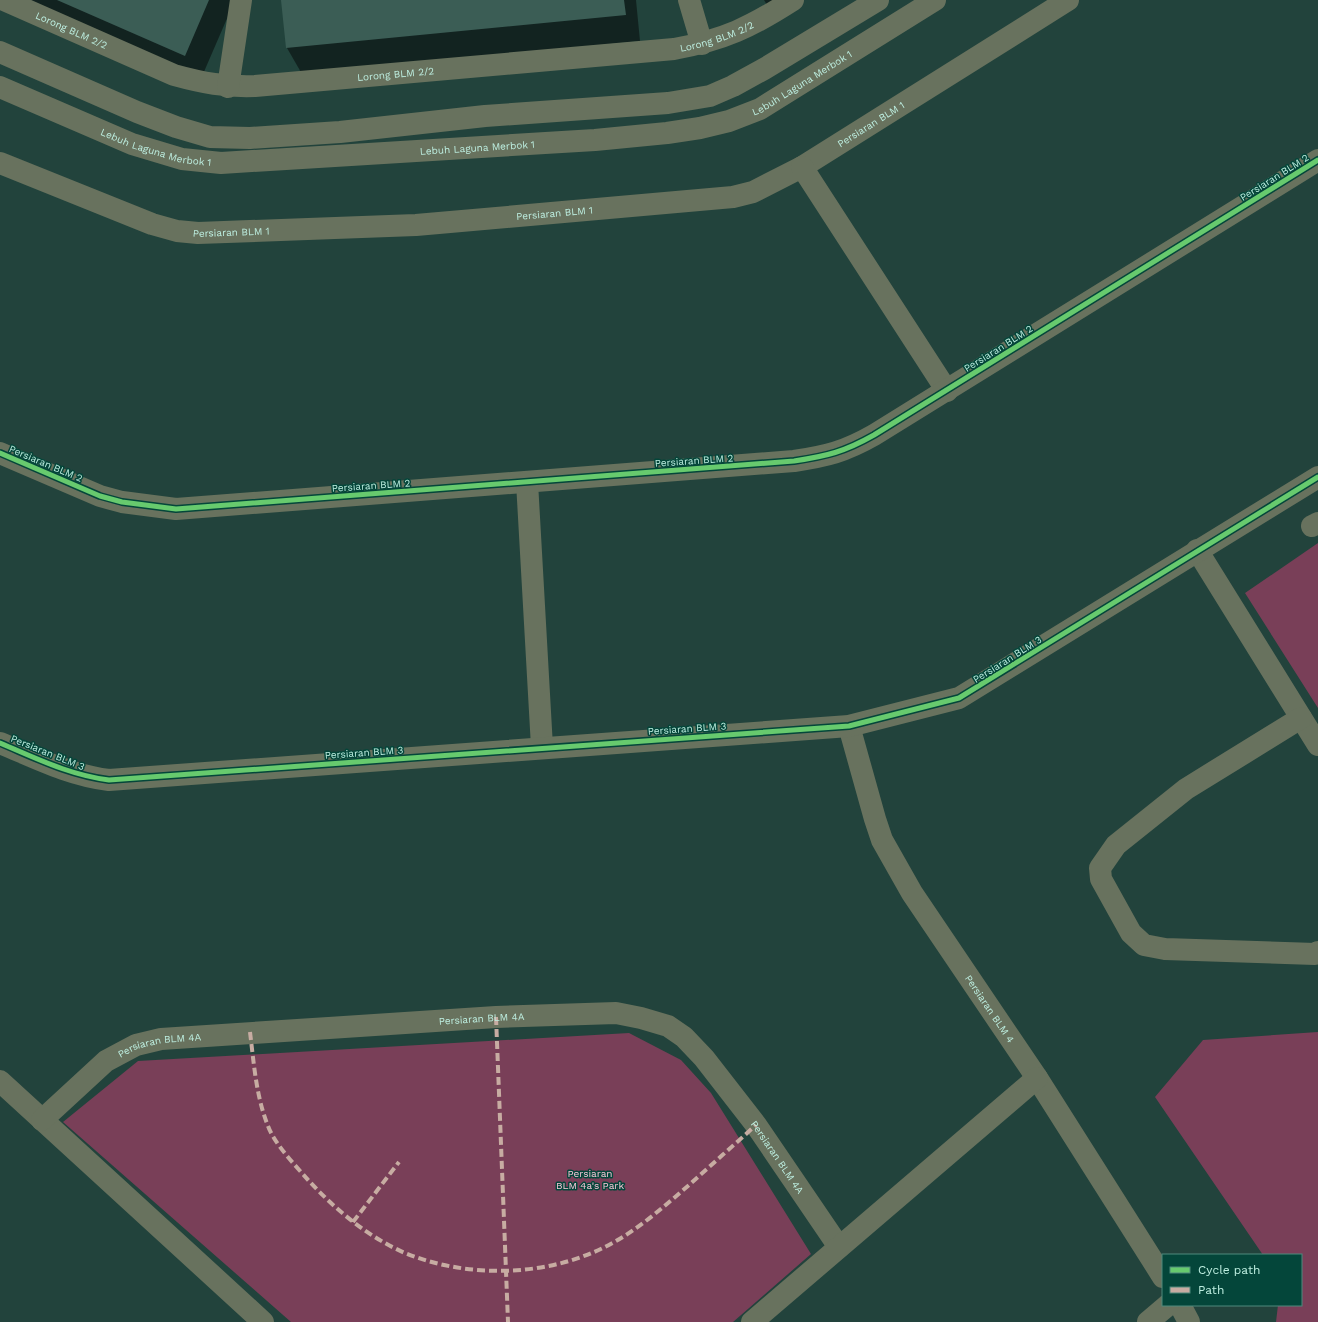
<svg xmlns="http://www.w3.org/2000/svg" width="1318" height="1322" font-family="'Work Sans',sans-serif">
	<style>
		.green { fill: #793f58 }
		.shadow { fill: #0007 }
		.building { fill: #3b5d55 }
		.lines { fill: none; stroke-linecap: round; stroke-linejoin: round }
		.minor { stroke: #68725e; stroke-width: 22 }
		.quiet { stroke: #c7aca2; stroke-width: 4; stroke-dasharray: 8 4; stroke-linecap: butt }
		.cycleway-casing { stroke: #04463a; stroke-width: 8 }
		.cycleway { stroke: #67ca6e; stroke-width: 5 }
		.labels { text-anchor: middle; stroke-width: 3; stroke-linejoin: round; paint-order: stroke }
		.street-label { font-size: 10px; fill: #bdeee0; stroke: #04463a }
		.park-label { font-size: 10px; fill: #fcc7d9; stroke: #04463a }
	</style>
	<rect width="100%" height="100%" fill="#22433c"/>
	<path class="green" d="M1318 543V708L1245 593Z
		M1318 1032V1322H1276L1278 1305H1301V1255H1263L1155 1097 1203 1040Z
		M629 1033 681 1060 711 1093 811 1254 733 1322H291L63 1122 138 1061Z"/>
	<path class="shadow" d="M14 0H235L200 81Z
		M282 0H636L640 41 302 74 287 48Z
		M764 0H794L772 13Z"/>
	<path class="building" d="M57 0H209L185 56Z
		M281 0H624L626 15 286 48Z"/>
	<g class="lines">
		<g class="minor">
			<path id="s1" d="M4 0 174 75C203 83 225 87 255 86L674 49C724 40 751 27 793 0"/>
			<path d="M689 0 702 44"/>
			<path d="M0 52 137 112 176 127 210 137 250 138 340 132 485 116 668 103 710 96 733 86 764 69 878 0"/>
			<path id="s2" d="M0 87 132 144 182 159 221 163 595 140 667 133 700 128 729 121 760 109 935 0"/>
			<path d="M228 87 241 0"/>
			<path id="s3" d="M0 163 152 224 177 231 198 233 416 225 733 197 753 192 802 167 1068 0"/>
			<path d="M802 167 947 391"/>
			<path d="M0 453 100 496 122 502 176 509 794 461C827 456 844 452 874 435L1318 160"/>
			<path d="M527 482 542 747"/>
			<path d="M1312 526 1318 523"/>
			<path d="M1197 550 1318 745"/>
			<path d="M1301 718 1186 789 1116 845 1100 868 1101 879 1131 933 1144 945 1165 949 1315 954 1318 952"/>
			<path id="s4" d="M849 726 875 819 882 840 912 893 1037 1078 1163 1277"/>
			<path d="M0 743C36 758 69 775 109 780L849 726 959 698 1318 477"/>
			<path d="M0 1081 263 1322"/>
			<path id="s5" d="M42 1120 106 1061 136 1045 161 1039 496 1017 616 1013 641 1018 668 1026 684 1037 704 1058 756 1125 839 1247"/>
			<path d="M1180 1305 1189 1322"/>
			<path d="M752 1322 1037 1078"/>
			<path d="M1148 1322 1168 1305"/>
		</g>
		<path class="quiet" d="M496 1017 508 1322
			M250 1032C254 1064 256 1096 268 1126 275 1145 296 1166 309 1181 336 1210 368 1237 405 1253 464 1277 536 1277 594 1252 630 1237 660 1210 689 1185 711 1165 734 1145 756 1125
			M353 1222 399 1162"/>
		<defs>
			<path id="cycleway" d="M0 453 100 496 122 502 176 509 794 461C827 456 844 452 874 435L1318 160
				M0 743C36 758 69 775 109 780L849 726 959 698 1318 477"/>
		</defs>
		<use href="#cycleway" class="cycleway-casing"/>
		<use href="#cycleway" class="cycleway"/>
	</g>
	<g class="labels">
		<g class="street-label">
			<text dy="4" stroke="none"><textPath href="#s1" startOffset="74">Lorong BLM 2/2</textPath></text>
			<text dy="4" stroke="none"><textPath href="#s1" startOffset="733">Lorong BLM 2/2</textPath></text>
			<text dy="4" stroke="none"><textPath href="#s1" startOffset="409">Lorong BLM 2/2</textPath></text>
			<text dy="4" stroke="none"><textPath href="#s2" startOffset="828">Lebuh Laguna Merbok 1</textPath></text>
			<text dy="4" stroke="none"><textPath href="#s3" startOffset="904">Persiaran BLM 1</textPath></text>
			<text dy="4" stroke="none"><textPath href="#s2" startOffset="168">Lebuh Laguna Merbok 1</textPath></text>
			<text dy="4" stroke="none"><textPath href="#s2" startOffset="492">Lebuh Laguna Merbok 1</textPath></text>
			<text transform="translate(1274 177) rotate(-32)" y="4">Persiaran BLM 2</text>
			<text dy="4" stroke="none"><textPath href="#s3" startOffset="568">Persiaran BLM 1</textPath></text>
			<text dy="4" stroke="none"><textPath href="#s3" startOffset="244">Persiaran BLM 1</textPath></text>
			<text transform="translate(998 348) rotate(-32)" y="4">Persiaran BLM 2</text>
			<text transform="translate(694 460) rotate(-4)" y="4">Persiaran BLM 2</text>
			<text transform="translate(46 463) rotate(23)" y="4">Persiaran BLM 2</text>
			<text transform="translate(371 485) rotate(-4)" y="4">Persiaran BLM 2</text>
			<text transform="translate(1007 659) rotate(-32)" y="4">Persiaran BLM 3</text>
			<text transform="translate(687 728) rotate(-4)" y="4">Persiaran BLM 3</text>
			<text transform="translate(48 752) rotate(22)" y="4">Persiaran BLM 3</text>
			<text transform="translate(364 752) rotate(-4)" y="4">Persiaran BLM 3</text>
			<text dy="4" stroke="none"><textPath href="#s4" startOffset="319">Persiaran BLM 4</textPath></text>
			<text dy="4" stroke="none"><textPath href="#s5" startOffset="468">Persiaran BLM 4A</textPath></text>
			<text dy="4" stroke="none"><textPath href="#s5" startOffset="144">Persiaran BLM 4A</textPath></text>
			<text dy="4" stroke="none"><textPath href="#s5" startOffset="828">Persiaran BLM 4A</textPath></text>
		</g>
		<g class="park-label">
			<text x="590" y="1177">Persiaran<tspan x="590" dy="12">BLM 4a's Park</tspan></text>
		</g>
	</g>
	<rect x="1162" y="1254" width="140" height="52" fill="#04463a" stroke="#4e897c"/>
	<rect x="1170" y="1267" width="20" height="6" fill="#67ca6e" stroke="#4e897c"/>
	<text x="1198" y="1274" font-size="12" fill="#bdeee0">Cycle path</text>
	<rect x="1170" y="1287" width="20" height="6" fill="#c7aca2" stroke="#4e897c"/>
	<text x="1198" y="1294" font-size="12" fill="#bdeee0">Path</text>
</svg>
